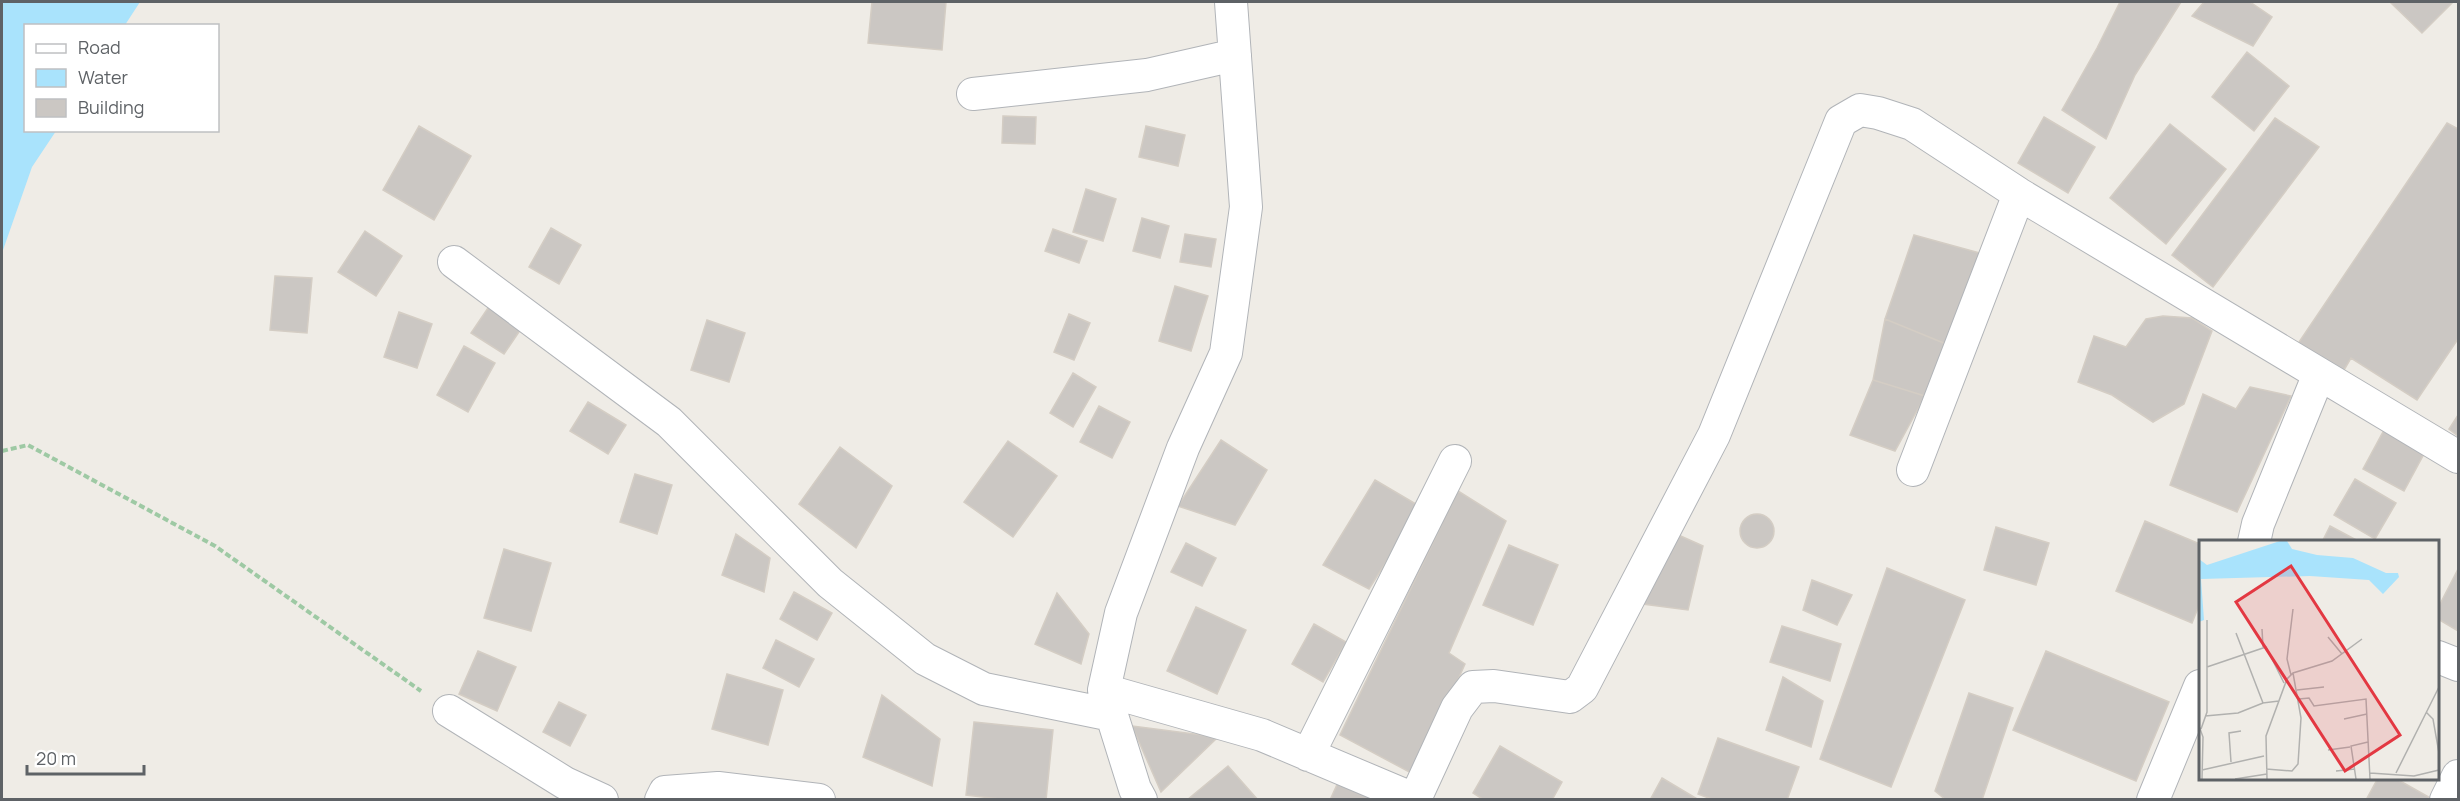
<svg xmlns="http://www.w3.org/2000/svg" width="2460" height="801" font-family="Manrope,sans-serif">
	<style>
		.water { fill: #a9e3fc }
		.building { fill: #cbc7c3; stroke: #d4cdc4; stroke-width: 1.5 }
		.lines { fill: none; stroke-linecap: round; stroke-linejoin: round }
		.street-casing { stroke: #b1b4b8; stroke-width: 34 }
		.path { stroke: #9ec9a4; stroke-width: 4; stroke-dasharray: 6 3; stroke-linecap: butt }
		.street { stroke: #fff; stroke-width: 32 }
		.inset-road { fill: none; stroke: #b1b1af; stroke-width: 1.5 }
		.view { fill: #e33842; fill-opacity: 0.15; stroke: #e33842; stroke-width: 3 }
		.inset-edge { fill: none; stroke: #5e6266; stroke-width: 3 }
	</style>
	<rect width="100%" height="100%" fill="#efece6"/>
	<path class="water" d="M2 2H140L125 25 26 26V130L56 131 32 167 2 253Z"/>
	<path class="building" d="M872 2H946L942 50 868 43Z
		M2120 2H2181L2135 75 2106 139 2062 110 2097 48Z
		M2204 2H2250L2272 17 2253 46 2192 16Z
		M2390 2H2453L2422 33Z
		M2247 52 2289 86 2254 131 2212 97Z
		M1003 116 1036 117 1035 144 1002 143Z
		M2044 117 2095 147 2068 193 2018 163Z
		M2275 118 2319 147 2213 287 2172 255Z
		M2447 123 2458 129V339L2417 400 2351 358 2340 377 2295 348Z
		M2170 124 2226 169 2166 244 2110 198Z
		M419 126 471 156 434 220 383 190Z
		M1146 126 1185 135 1178 166 1139 157Z
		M1086 189 1116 199 1103 241 1073 232Z
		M1142 218 1169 226 1160 258 1133 251Z
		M551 228 581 245 559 284 529 267Z
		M1053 229 1087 241 1079 263 1045 251Z
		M365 231 402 256 376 296 338 272Z
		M1185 234 1216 239 1211 267 1180 262Z
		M1914 235 1987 255 1946 344 1885 319Z
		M275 276 312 278 307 333 270 330Z
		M1175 286 1208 296 1191 351 1159 341Z
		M490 305 523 326 504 354 471 333Z
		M399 312 432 324 417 368 384 357Z
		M1069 314 1090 323 1074 360 1054 352Z
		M2163 316 2192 318 2212 331 2184 404 2153 422 2112 395 2078 382 2094 336 2126 347 2146 319Z
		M1885 319 1946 344 1925 396 1873 380Z
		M707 320 745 333 729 382 691 370Z
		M464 346 495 363 468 412 437 395Z
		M1073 373 1096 387 1073 427 1050 413Z
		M1873 380 1925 396 1895 451 1850 435Z
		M2250 387 2291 396 2237 512 2170 485 2203 394 2236 409Z
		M588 402 626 425 608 454 570 431Z
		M1099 406 1130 422 1112 458 1080 442Z
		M2458 415V436L2449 429Z
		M2384 430 2425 452 2404 491 2363 469Z
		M1221 440 1267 470 1235 525 1178 506Z
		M1008 441 1057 476 1013 537 964 502Z
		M840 447 892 486 856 548 799 504Z
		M635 474 672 485 657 534 620 522Z
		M2355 479 2396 503 2375 539 2334 515Z
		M1375 480 1421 507 1369 589 1323 565Z
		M1458 491 1506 521 1449 653 1465 664 1415 775 1340 735Z
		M1740 531a17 17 0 1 1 34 0a17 17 0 1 1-34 0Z
		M2145 521 2200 544V603L2192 623 2116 591Z
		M2330 526 2360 542H2322Z
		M1996 527 2049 543 2036 585 1984 570Z
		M1665 529 1703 546 1688 610 1643 604Z
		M736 534 770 558 764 592 722 575Z
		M1186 543 1216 558 1202 586 1171 572Z
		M1509 545 1558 565 1533 625 1483 605Z
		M504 549 551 563 531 631 484 618Z
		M1887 568 1965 600 1891 787 1820 759Z
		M2458 569V631L2438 619V608Z
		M1812 580 1852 595 1837 625 1803 610Z
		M794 592 832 613 817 640 780 619Z
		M1057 593 1089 634 1081 664 1035 644Z
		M1196 607 1246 630 1217 694 1167 671Z
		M1314 624 1346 642 1323 682 1292 664Z
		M1782 626 1841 644 1830 681 1770 662Z
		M776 640 814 659 799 687 763 668Z
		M478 651 516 667 497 711 459 694Z
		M2046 651 2169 702 2136 781 2013 730Z
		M727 674 783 690 768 745 712 729Z
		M1783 677 1823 701 1811 747 1766 730Z
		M1969 693 2013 708 1982 800H1946L1935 791Z
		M882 695 940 739 932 786 863 757Z
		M559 702 586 715 570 746 543 732Z
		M974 722 1053 730 1046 800H1008L966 795Z
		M1132 726 1218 737 1161 792Z
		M1718 738 1799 767 1787 800H1714L1698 794Z
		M1500 746 1562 782 1552 800H1484L1473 793Z
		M1228 766 1258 800H1187Z
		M1340 778 1384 800H1330Z
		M1662 778 1699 800H1650Z
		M2378 778H2395L2434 800H2366Z"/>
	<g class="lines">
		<defs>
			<path id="street" d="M973 94 1147 75 1235 55
				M454 262 669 422 830 583 925 659 984 689 1112 715
				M1913 470 2019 194
				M2254 542 2258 524 2319 374
				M2438 657 2458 665
				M1104 690 1262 735 1416 800
				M449 711 565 783 602 800
				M1308 755 1455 461
				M1415 799 1457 708 1473 687 1494 686 1570 697 1582 688 1714 435 1841 121 1860 110 1878 113 1912 124 2019 194 2458 457
				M661 800 665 792 718 788 819 800
				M1141 800 1135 789 1104 690 1121 613 1183 448 1226 353 1246 207 1231 2
				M2153 800 2200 686
				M2446 800 2458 776"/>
		</defs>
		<use href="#street" class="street-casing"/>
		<path class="path" d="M2 451 28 445 215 546 421 691"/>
		<use href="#street" class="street"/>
	</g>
	<g transform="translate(2199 540)">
		<rect width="240" height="240" fill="#efece6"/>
		<path d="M81 1H88L93 9 118 15 154 18 187 33H199L200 37 184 54 170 40 111 36 2 39 5 80 0 82V19L8 25Z" fill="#a9e3fc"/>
		<path class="inset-road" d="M63 89 64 107M37 93 64 163 80 161M129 97 143 114M8 127 67 107 85 143M92 135 88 119 94 69M98 150 125 147M100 159 110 158 115 166 167 159 171 239M227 172 234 179 240 213M6 176 39 173 64 163M145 179 168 174M0 186 4 197 3 239M2 189 8 172V80M129 210 151 207M32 222 30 193 42 191M67 229 93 231 99 224 102 178 94 133M3 230 65 216M137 231 156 229M171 233 215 236 240 230M197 233 240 147M36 239 68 234M68 239 67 196 88 139 94 133 133 121 163 99M157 239 152 206 169 202"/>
		<path class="view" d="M92 26 201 195 146 231 37 62Z"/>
		<rect width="240" height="240" class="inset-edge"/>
	</g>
	<rect width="2460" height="801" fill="none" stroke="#5e6266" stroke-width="6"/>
	<rect x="24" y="24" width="195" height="108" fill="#ffffff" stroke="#bfc0c2" stroke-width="1.5"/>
	<rect x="36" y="44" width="30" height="9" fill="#ffffff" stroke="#bfc0c2" stroke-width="1.5"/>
	<text x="78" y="54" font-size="18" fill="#5e6266">Road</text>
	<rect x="36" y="69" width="30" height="18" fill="#a9e3fc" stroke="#bfc0c2" stroke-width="1.5"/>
	<text x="78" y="84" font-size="18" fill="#5e6266">Water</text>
	<rect x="36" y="99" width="30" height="18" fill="#cbc7c3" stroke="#bfc0c2" stroke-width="1.5"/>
	<text x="78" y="114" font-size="18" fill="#5e6266">Building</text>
	<path d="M27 765v9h117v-9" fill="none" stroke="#5e6266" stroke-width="3"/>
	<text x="36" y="765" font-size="18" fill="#5e6266" stroke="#ffffff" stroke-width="4.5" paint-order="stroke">20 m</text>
</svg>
